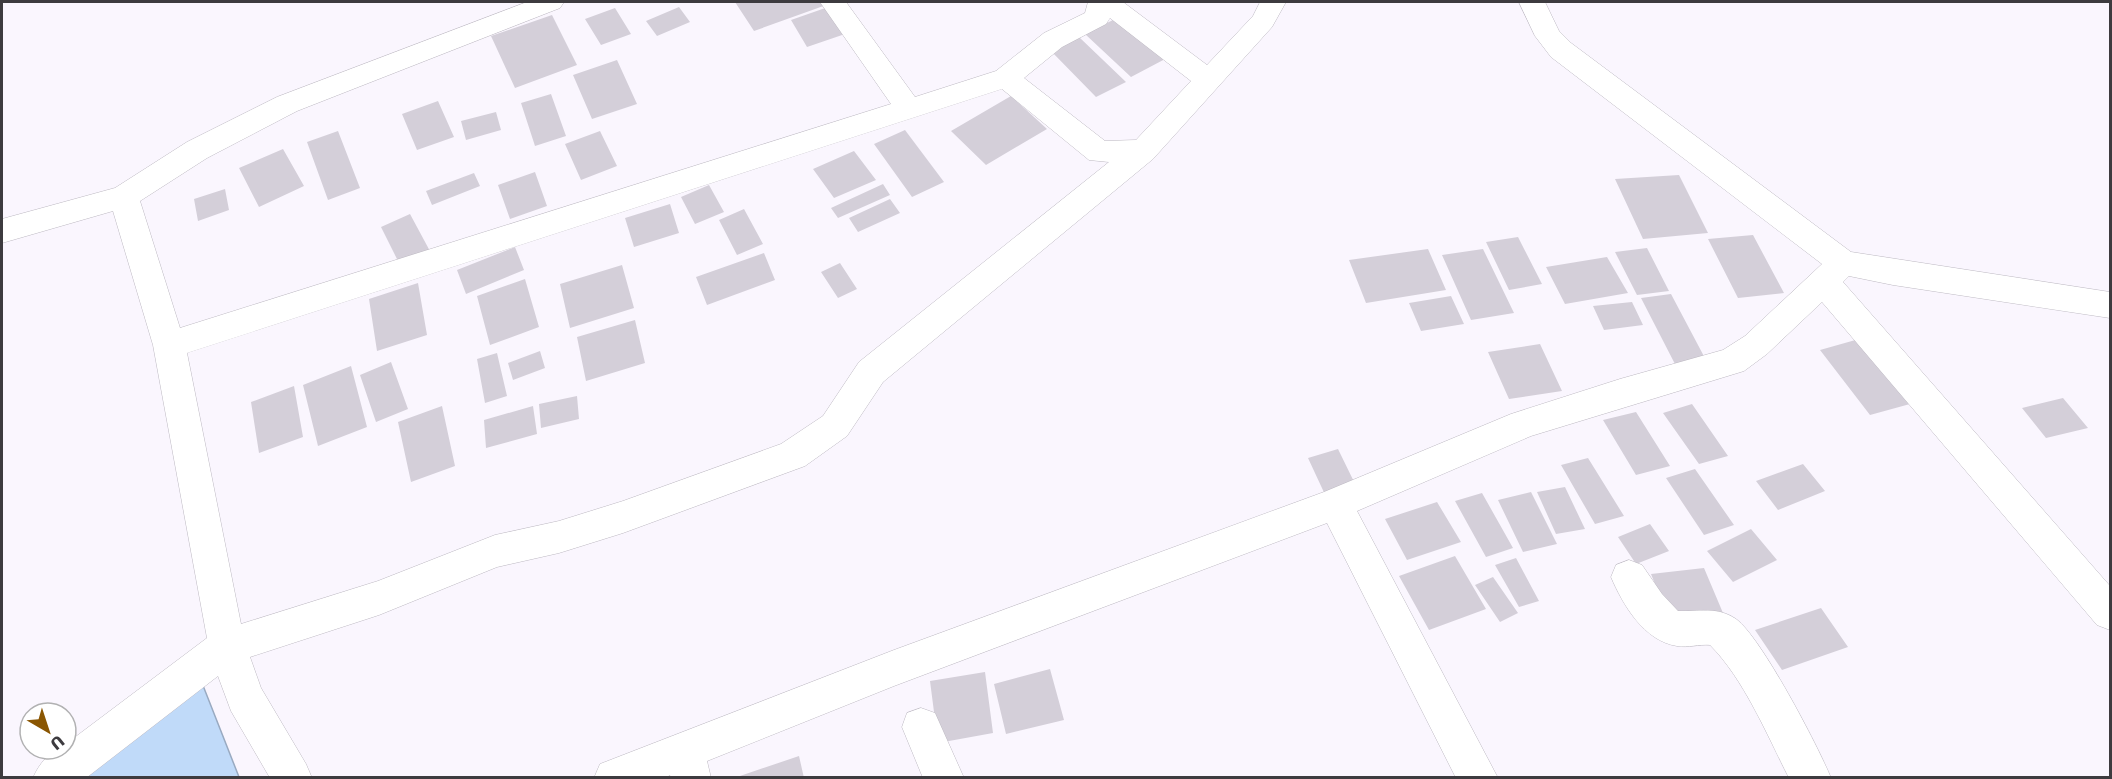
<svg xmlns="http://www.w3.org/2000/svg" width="2112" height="779" font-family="'DejaVu Sans',sans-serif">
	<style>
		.water { fill: #c0daf9; stroke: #99aac1; stroke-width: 1.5 }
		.building { fill: #d4cfd9 }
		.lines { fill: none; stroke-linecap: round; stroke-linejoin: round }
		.minor-casing { stroke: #bdb9c2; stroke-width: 1 }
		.minor { fill: #fff; fill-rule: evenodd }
	</style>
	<rect width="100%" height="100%" fill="#faf6fe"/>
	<path class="water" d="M202 683 239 777 74 778Z"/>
	<path class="building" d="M735 2H827L829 4 754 31Z
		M831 6 848 33 807 47 791 20Z
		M679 7 690 22 657 36 646 21Z
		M615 8 631 34 601 45 585 19Z
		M552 15 577 65 515 88 491 36Z
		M1121 16 1167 58 1131 77 1085 34Z
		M1079 37 1126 82 1096 97 1050 50Z
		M617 60 637 104 592 119 573 75Z
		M551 94 566 136 535 146 521 103Z
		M1011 96 1047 129 986 165 951 131Z
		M438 101 454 137 417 150 402 114Z
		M496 112 501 130 466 140 461 121Z
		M905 130 944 182 912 197 874 144Z
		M338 131 360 188 328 200 307 142Z
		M600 131 617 166 581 180 565 144Z
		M283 149 304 186 259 207 239 168Z
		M854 151 876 180 834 198 813 169Z
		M535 172 547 206 510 219 498 185Z
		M474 173 480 186 432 205 426 191Z
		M1679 175 1708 233 1643 239 1615 179Z
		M883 184 890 195 838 218 831 208Z
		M709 185 724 212 695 224 681 197Z
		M225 189 229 210 198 221 194 199Z
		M890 199 900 213 858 232 849 218Z
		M670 204 679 233 634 247 625 218Z
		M744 209 763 244 737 255 719 220Z
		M410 214 431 253 401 267 381 227Z
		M1753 235 1784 293 1738 298 1708 239Z
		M1518 237 1542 284 1509 290 1486 242Z
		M515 247 524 270 466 294 457 270Z
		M1647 248 1669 291 1637 295 1615 252Z
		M1428 249 1446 290 1366 303 1349 260Z
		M1483 249 1514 313 1471 320 1442 255Z
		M764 253 775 280 707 305 696 277Z
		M1607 257 1628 293 1565 304 1546 267Z
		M840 263 857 289 838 298 821 272Z
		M622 265 634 308 570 328 560 284Z
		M525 279 539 327 490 345 477 296Z
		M418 283 427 335 377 351 369 299Z
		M1671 294 1707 362 1676 366 1641 298Z
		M1451 296 1464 324 1421 331 1409 303Z
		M1632 302 1643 325 1604 330 1593 306Z
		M635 320 645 363 586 381 577 337Z
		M1859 339 1910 404 1870 415 1820 350Z
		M1540 344 1562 391 1509 399 1488 352Z
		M540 351 545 368 513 380 508 363Z
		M497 353 507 396 485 403 477 359Z
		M391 362 408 409 376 422 360 375Z
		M351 366 367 427 318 446 303 385Z
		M294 386 303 437 259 453 251 402Z
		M577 396 579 419 541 428 539 404Z
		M2063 398 2088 428 2046 438 2022 408Z
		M1692 404 1728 456 1699 464 1663 413Z
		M442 406 455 466 411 482 398 422Z
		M533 406 537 434 486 448 484 420Z
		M1636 412 1670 466 1636 475 1603 420Z
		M1338 449 1359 492 1328 501 1308 458Z
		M1588 458 1624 516 1595 524 1561 465Z
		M1803 464 1825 491 1778 510 1756 481Z
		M1695 469 1734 525 1704 535 1666 478Z
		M1565 487 1585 529 1556 534 1537 492Z
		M1531 492 1557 544 1523 552 1498 500Z
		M1482 493 1513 548 1486 557 1455 501Z
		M1437 502 1461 542 1407 560 1385 519Z
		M1650 524 1669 551 1636 564 1618 537Z
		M1751 529 1777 560 1733 582 1707 551Z
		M1455 556 1486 609 1429 630 1399 576Z
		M1516 558 1539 601 1519 607 1495 565Z
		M1704 568 1723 613 1669 619 1651 574Z
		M1493 577 1518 613 1500 622 1475 585Z
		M1821 608 1848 647 1782 670 1755 630Z
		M1050 669 1064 720 1006 734 994 684Z
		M985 672 993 733 938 743 930 681Z
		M799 756 804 778H737V777Z"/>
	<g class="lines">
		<defs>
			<path id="minor" d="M527 2H564L560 8 297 111 207 158 140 201 180 328 891 104 820 2H846L915 97 996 71 1044 33 1085 13 1088 2H1123L1207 65 1253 16 1260 2H1286L1272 27 1153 159 883 382 847 436 805 466 623 533 559 553 497 567 379 615 250 657 261 688 306 764 312 778H270L231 711 218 676 86 778H33C39 764 50 749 66 749V744L207 638 153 345 113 211 2 243V219L115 188 187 142 277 97ZM1110 18 1191 81 1136 140 1105 141 1024 78 1062 47 1106 24ZM1002 89 1089 160 1109 162 859 362 823 416 781 444 623 501 559 521 495 535 378 581 241 624 187 353Z
				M1519 2H1545L1559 31 1571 43 1851 252 2110 292V318L1893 285 1849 276 1843 282 2110 586V630L2097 625 1822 302 1767 354 1744 371 1531 436 1357 511 1498 778H1456L1327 523 894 686 707 761 711 778H671L670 775 665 778H594L600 764 894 650 1324 492 1511 414 1620 379 1723 350 1745 336 1822 264 1551 57 1535 36Z
				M1629 560 1642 565 1662 594 1678 611C1698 612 1717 606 1736 619 1761 637 1818 746 1831 778H1789C1767 735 1744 679 1710 645 1699 644 1688 648 1677 646 1644 641 1623 605 1611 577L1616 565Z
				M921 708 935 713 964 778H923L902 727 907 713Z"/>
		</defs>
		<use href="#minor" class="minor-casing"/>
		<use href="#minor" class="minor"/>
	</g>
	<rect width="2112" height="779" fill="none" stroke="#3d3b3f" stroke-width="6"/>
	<g transform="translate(48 731) rotate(141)"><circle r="28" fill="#ffffff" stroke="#b1b1b2" stroke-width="1.5"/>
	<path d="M0-4.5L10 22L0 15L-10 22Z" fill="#8a5602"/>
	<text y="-9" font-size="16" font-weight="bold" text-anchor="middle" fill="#3d3b3f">U</text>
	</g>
</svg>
